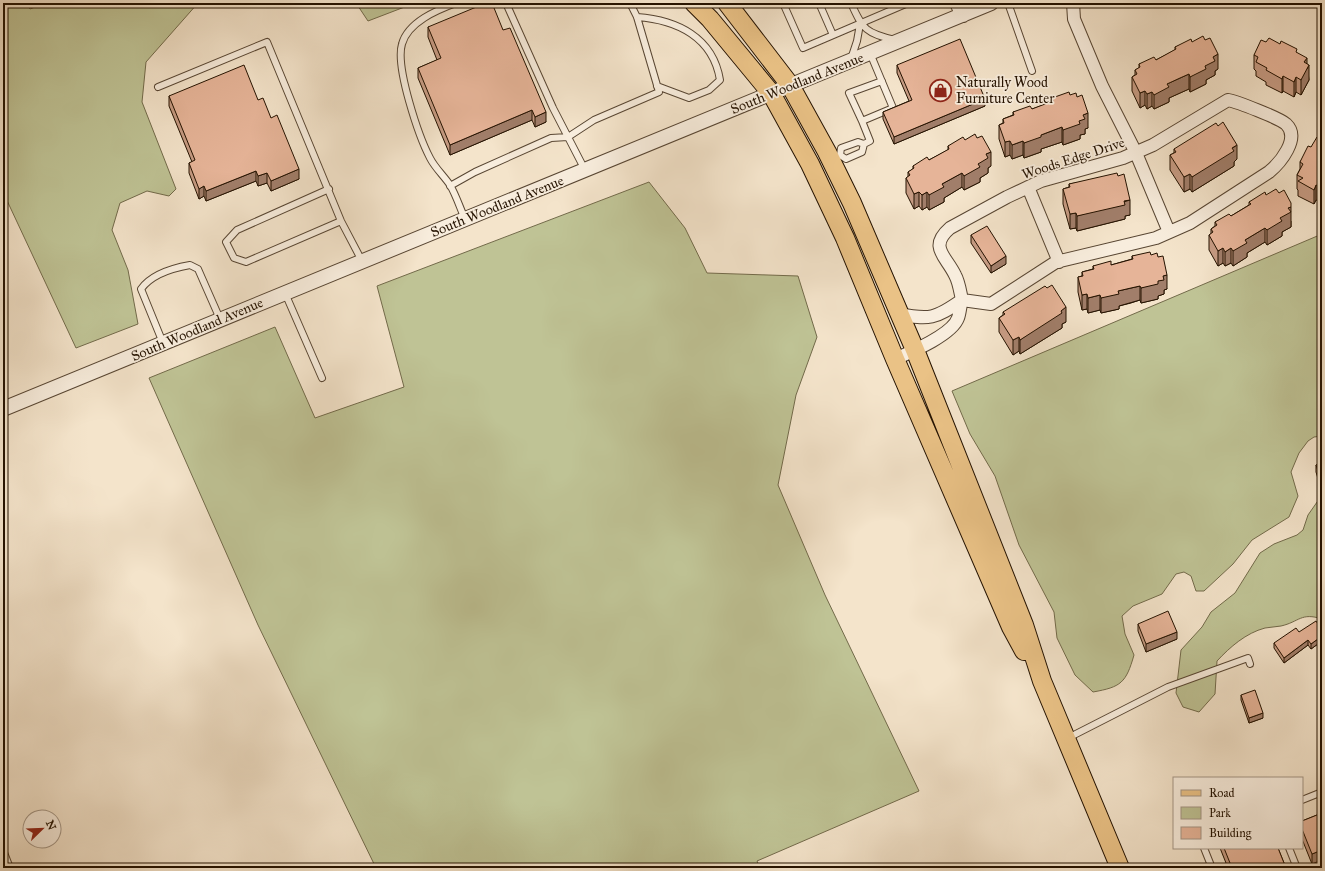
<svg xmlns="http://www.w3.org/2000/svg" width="1325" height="871" font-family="'IM FELL Great Primer',serif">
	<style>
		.green { fill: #bfc395; stroke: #726a4a }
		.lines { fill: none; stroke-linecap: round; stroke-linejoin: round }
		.service-casing { stroke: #584633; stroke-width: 8 }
		.minor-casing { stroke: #584633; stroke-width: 14 }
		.tertiary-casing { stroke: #584633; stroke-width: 16 }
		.primary-casing { stroke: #241200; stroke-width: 20 }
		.service { stroke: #f8eddd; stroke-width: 6 }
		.minor { stroke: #f8eddd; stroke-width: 12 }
		.tertiary { stroke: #f8eddd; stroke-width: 14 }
		.primary { stroke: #eac286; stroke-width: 18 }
		.wall { fill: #c69b83; stroke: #241200 }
		.shaded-wall { fill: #a17e6a; stroke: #241200 }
		.building { fill: #e6b498; stroke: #241200 }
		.labels { text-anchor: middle; stroke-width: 3.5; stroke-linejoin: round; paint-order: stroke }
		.poi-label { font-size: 14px; fill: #241200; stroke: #f8eddd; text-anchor: start }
		.street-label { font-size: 14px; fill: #241200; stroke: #f8eddd }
	</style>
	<rect width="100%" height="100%" fill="#f4e4cb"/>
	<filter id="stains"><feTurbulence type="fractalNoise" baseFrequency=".005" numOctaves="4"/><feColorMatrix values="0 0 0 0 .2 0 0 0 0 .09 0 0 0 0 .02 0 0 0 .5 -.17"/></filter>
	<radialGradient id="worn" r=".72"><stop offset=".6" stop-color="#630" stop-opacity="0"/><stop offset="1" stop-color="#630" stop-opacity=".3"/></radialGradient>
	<path class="green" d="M4 3H26L30 9 45 3H198L146 62 142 102 176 189 169 196 147 191 120 203 112 230 128 270 138 324 76 348 3 192Z
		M356 3H415L368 21Z
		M649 182 685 228 707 273 798 276 817 337 796 395 778 485 825 595 919 791 757 861 760 868H376L258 625 149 378 275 327 315 418 404 387 377 286Z
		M1322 234V436L1314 437 1308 441 1299 453 1291 472 1298 496 1289 517 1252 540 1233 564 1204 591H1196L1191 576 1184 572 1176 574 1162 594 1133 606 1122 616 1125 634 1134 655C1126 683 1121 687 1093 692L1075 675 1057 638 1054 612 1019 545 995 476 970 434 952 391Z
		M1322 495V619C1301 612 1299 622 1281 626 1276 627 1270 627 1265 628 1246 633 1230 647 1217 661L1215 694 1199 712 1183 707 1176 693 1181 650 1202 627 1211 612 1235 593 1260 553 1274 544 1297 535 1303 530 1308 515Z"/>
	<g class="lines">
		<defs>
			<path id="service" d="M456 3C437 10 408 22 402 44 395 67 419 137 430 158 435 168 444 176 450 185 456 195 460 208 465 219
				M506 3 553 108 585 170
				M783 3 803 48 908 3
				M819 3 833 35
				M851 3C863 30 866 33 895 40
				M1008 3 1032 71
				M637 17C677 20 713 37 720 80L709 90 689 98 657 86
				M870 53 893 108 862 121 849 93 882 81
				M851 59 857 41 860 24
				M158 87 267 42 341 221 362 261
				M862 121 870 141 864 144 858 142 841 148 840 155 846 159 862 152 864 144
				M450 186 475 172 551 138 568 137 594 120 659 92 637 17 630 3
				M329 189 237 230 226 242 234 258 246 262 341 221
				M285 293 322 378
				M163 343 141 289C151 275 173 268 190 265L198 269 220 319
				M1068 738 1168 687 1248 658 1250 664
				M1302 800 1322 792
				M1204 848 1212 868
				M1289 848 1297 868
				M3 850 10 868"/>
			<path id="minor" d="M1073 3 1074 19 1102 86 1136 153 1169 232
				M1228 100C1238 102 1279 118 1286 124 1301 138 1280 163 1269 172L1190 223 1156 238 1056 262 991 304 962 300C960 291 959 282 955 275 946 256 928 247 950 228L1007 197 1041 181 1123 158 1153 145Z
				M1028 187 1059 262
				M898 314C930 320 935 319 962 300
				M895 359C911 352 952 335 958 318 960 313 960 306 962 300"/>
			<path id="tertiary" d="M957 3 963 15
				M3 409 991 3"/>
			<path id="primary" d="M694 3 710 19 771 93 810 164 845 238 895 359 1011 627 1024 651
				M727 3 790 85 827 152 852 203 915 350 1024 625 1042 681 1120 868"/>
		</defs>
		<use href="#service" class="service-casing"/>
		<use href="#minor" class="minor-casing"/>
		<use href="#tertiary" class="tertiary-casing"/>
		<use href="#primary" class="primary-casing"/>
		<use href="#service" class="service"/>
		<use href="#minor" class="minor"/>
		<use href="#tertiary" class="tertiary"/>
		<use href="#primary" class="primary"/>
	</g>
	<path class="wall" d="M428 27 503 30 546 122 535 127 532 120 450 155 418 78V68L437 60 428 37Z
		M1192 42 1218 69 1215 71V75L1206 80V84L1190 92 1189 89 1180 93 1169 98V102L1154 109 1152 106 1147 109 1145 105 1140 108 1132 91V77L1135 75V70L1139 68V64L1156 60 1175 50V47Z
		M1266 42 1297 53 1307 64 1309 80 1301 95 1296 92 1294 97 1283 91 1282 93 1266 85V82L1256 76V71L1254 69V55Z
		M897 65 985 106 894 144 883 119V112L909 101 897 73Z
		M1070 95 1088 128 1085 129V134L1080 135V139L1063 145 1062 142 1041 149V152L1024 158 1023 155 1012 159 1010 155 1005 157 999 139V125L1003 123V119L1013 115V112L1032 109 1052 102V98Z
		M169 96 271 118 299 179 271 191 267 183 258 186 256 181 206 201 204 196 199 199 189 173V163L192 162 169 106Z
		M1321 139V202L1316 200 1314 204 1298 196V190L1297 189V175L1300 169V162L1311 147Z
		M965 140 991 166 988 168V173L980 178V182L964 190 962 187 944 198V202L929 210 927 207 922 210 919 206 914 209 906 193V178L908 177V172L913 169V166L929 160 948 150V146Z
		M1174 149 1237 159 1234 162V166L1192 192 1190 189 1184 192 1170 170V155L1174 153Z
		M1118 176 1130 215 1125 216V219L1077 231 1076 228 1070 229 1063 204V189L1069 187V184Z
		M1266 195 1291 221V227L1282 232V236L1267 245 1265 242 1247 253V257L1233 266 1231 263 1225 266 1223 263 1218 266 1209 250V235L1211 234V229L1215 226V222L1231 216 1249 205V202Z
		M971 235 1006 264 991 273 971 243Z
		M1151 255 1167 289 1164 290V294L1158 296V299L1141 303 1140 300 1131 303 1119 306V309L1101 313 1100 310 1088 313 1087 309 1082 310 1078 292V277L1082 276V272L1093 269V266L1111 265 1132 259V256Z
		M1003 312 1066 322 1062 324V328L1020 354 1019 351 1013 355 999 332V318L1003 315Z
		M1321 457H1322V481L1319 482 1316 472V465L1321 463Z
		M1138 624 1177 639 1146 652 1138 631Z
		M1322 630V641L1311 649 1308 645 1284 663 1274 648V643Z
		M1241 695 1263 718 1249 723 1241 700Z
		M1322 813 1312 864 1302 839V821Z
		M1220 848H1278L1286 868H1228Z"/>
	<path class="shaded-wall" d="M1218 54V69L1215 71V75L1206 80V84L1190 92V77L1205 66 1213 57Z
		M1307 58V69L1309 65V80L1301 95V80L1304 62Z
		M1189 74V89L1169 98V102L1154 109V95L1167 84Z
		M1283 76V91L1282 93V79Z
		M1296 77V92L1294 97V82Z
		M1145 91V105L1140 108V93Z
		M1152 92V106L1147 109V94Z
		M985 99V106L894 144V137Z
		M532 110V120L450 155V145Z
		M546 112V122L535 127V117Z
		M1088 113V128L1085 129V134L1080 135V139L1063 145V130L1079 121 1083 115Z
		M1062 127V142L1041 149V152L1024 158V143L1041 135Z
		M1010 141V155L1005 157V142Z
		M1023 141V155L1012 159V145Z
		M1237 145V159L1234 162V166L1192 192V177Z
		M991 152V166L988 168V173L980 178V182L964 190V176L978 164 986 154Z
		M299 169V179L271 191V181Z
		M256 171V181L206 201V191Z
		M267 173V183L258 186V176Z
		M962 173V187L944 198V202L929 210V195L942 184Z
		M1190 174V189L1184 192V177Z
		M1316 185V200L1314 204V190Z
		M1322 185V199L1321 202V187Z
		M204 186V196L199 199V189Z
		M919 192V206L914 209V194Z
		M927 192V207L922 210V195Z
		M1130 200V215L1125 216V219L1077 231V216Z
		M1291 207V227L1282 232V236L1267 245V230L1280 218 1288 208Z
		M1076 213V228L1070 229V214Z
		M1265 228V242L1247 253V257L1233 266V251L1245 240Z
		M1223 248V263L1218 266V251Z
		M1231 248V263L1225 266V252Z
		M1006 256V264L991 273V266Z
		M1167 275V289L1164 290V294L1158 296V299L1141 303V288L1158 281 1163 276Z
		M1140 286V300L1119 306V309L1101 313V298L1118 291Z
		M1087 294V309L1082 310V295Z
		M1100 295V310L1088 313V298Z
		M1066 307V322L1062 324V328L1020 354V340Z
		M1019 337V351L1013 355V340Z
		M1322 473V481L1319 482V474Z
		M1177 632V639L1146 652V644Z
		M1322 636V641L1311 649V644Z
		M1308 640V645L1284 663V658Z
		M1263 713V718L1249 723V718Z
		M1322 850V860L1312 864V854Z"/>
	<path class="building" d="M486 3H492L503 30 510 28 546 112 535 117 532 110 450 145 418 68 441 58 428 27Z
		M1203 36 1205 40 1210 38 1218 54 1213 57 1215 61 1205 66 1206 69 1190 77 1189 74 1180 78 1167 84 1169 87 1154 95 1152 92 1147 94 1145 91 1140 93 1132 77 1137 74 1135 70 1140 67 1139 64 1154 57 1156 60 1176 49 1175 47 1191 39 1192 42Z
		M1269 38 1280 44 1281 41 1297 49 1296 52 1307 58 1304 62 1309 65 1301 80 1296 77 1294 82 1283 76 1282 79 1266 70 1267 68 1256 62 1258 57 1254 55 1261 40 1266 42Z
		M960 39 985 99 894 137 883 112 912 100 897 65Z
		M244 65 258 100 263 98 271 118 277 115 299 169 271 181 267 173 258 176 256 171 206 191 204 186 199 189 189 163 195 160 169 96Z
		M1069 92 1070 95 1076 93 1077 97 1082 95 1088 113 1083 115 1085 119 1079 121 1080 124 1063 130 1062 127 1041 135V137L1024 143 1023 141 1012 145 1010 141 1005 142 999 125 1004 123 1003 119 1014 115 1013 112 1030 106 1032 109 1053 101 1052 98Z
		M1223 122 1237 145 1232 148 1234 151 1192 177 1190 174 1184 177 1170 155 1176 152 1174 149 1216 123 1218 126Z
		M975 134 977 138 982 136 991 152 986 154 988 158 978 164 980 167 964 176 962 173 942 184 944 187 929 195 927 192 922 195 919 192 914 194 906 178 910 175 908 172 914 168 913 166 927 157 929 160 949 149 948 146 963 137 965 140Z
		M1317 137 1321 139 1322 137V185L1321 187 1316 185 1314 190 1298 181 1303 178 1297 175 1303 164 1300 162 1308 146 1311 147Z
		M1117 173 1118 176 1124 174 1130 200 1124 201 1125 205 1077 216 1076 213 1070 214 1063 189 1070 187 1069 184Z
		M1276 189 1279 193 1284 190 1291 203V207L1288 208 1291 212 1280 218 1282 221 1267 230 1265 228 1245 240 1247 243 1233 251 1231 248 1225 252 1223 248 1218 251 1209 235 1213 232 1211 229 1217 225 1215 222 1229 214 1231 216 1251 204 1249 202 1265 192 1266 195Z
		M987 226 1006 256 991 266 971 235Z
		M1150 252 1151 255 1157 253 1158 257 1163 256 1167 275 1163 276 1164 280 1158 281V284L1141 288 1140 286 1131 288 1118 291 1119 294 1101 298 1100 295 1088 298 1087 294 1082 295 1078 277 1083 276 1082 272 1094 269 1093 266 1111 261V265L1133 259 1132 256Z
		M1052 285 1066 307 1061 311 1062 313 1020 340 1019 337 1013 340 999 318 1005 314 1003 312 1045 286 1047 288Z
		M1322 463V473L1319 474 1316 465Z
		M1168 611 1177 632 1146 644 1138 624Z
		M1316 621 1322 630V636L1311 644 1308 640 1284 658 1274 643 1296 628 1299 632Z
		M1255 690 1263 713 1249 718 1241 695Z
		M1322 813V850L1312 854 1302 829V821Z
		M1224 848H1278L1286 868H1232Z"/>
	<defs>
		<symbol id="shop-ring" viewBox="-11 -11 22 22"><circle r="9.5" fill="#f8eddd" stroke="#8f2418" stroke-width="1.5"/><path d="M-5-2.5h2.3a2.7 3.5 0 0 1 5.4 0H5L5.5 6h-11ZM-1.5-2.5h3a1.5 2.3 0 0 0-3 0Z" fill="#8f2418"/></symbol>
	</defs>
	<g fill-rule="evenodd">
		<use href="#shop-ring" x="928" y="78" width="25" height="25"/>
	</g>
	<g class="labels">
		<g class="poi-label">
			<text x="956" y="87">Naturally Wood<tspan x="956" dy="16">Furniture Center</tspan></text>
		</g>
		<g class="street-label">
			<text transform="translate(797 83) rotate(-22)" y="5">South Woodland Avenue</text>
			<text transform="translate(1073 158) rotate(-18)" y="5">Woods Edge Drive</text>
			<text transform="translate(497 206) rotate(-22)" y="5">South Woodland Avenue</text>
			<text transform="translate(197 329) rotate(-23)" y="5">South Woodland Avenue</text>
		</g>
	</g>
	<rect width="1325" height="871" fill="none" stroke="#f4e4cb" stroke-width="16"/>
	<rect x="4" y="4" width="1317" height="863" fill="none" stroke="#241200" stroke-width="2"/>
	<rect x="8" y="8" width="1309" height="855" fill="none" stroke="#241200"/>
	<rect x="1173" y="777" width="130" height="72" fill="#f8eddd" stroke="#a39585"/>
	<rect x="1181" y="790" width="20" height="6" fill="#eac286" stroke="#a39585"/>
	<text x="1209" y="797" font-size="12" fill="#241200">Road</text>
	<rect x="1181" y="807" width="20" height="12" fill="#bfc395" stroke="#a39585"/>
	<text x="1209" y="817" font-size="12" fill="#241200">Park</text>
	<rect x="1181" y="827" width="20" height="12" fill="#e6b498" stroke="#a39585"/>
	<text x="1209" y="837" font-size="12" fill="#241200">Building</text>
	<g transform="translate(42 829) rotate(67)"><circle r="19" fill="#f8eddd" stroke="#a39585"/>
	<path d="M0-3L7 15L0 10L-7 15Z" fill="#8f2418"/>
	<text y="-6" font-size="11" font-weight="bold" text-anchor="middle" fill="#241200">N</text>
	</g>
	<rect width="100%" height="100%" filter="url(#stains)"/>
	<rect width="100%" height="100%" fill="url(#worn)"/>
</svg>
